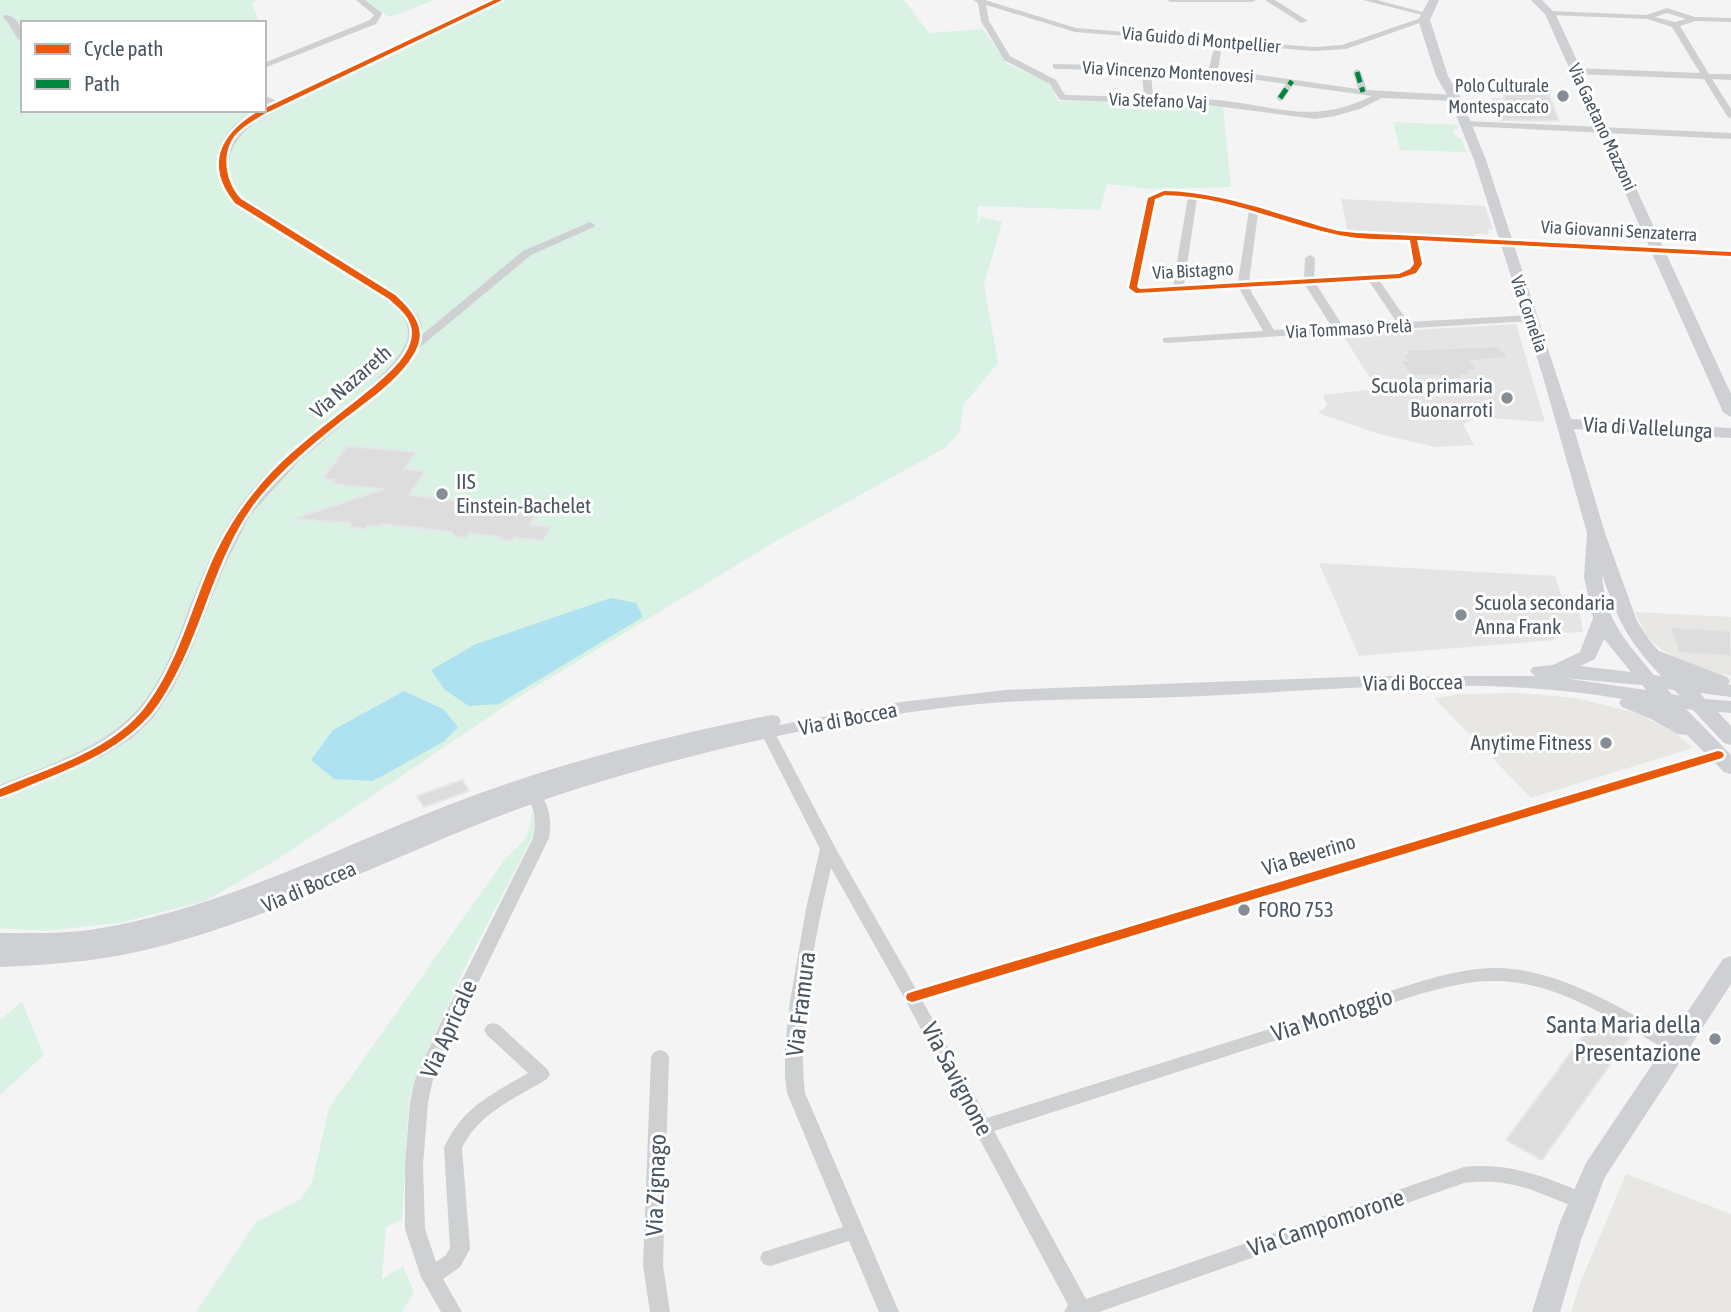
<svg xmlns="http://www.w3.org/2000/svg" width="1731" height="1312" font-family="'Asap Condensed',sans-serif">
	<style>
		.commercial { fill: #e8e7e3 }
		.education { fill: #e6e5e6 }
		.green { fill: #d9f2e3 }
		.water { fill: #aee2f0 }
		.building { fill: #ddddde; stroke: #e5e6e7; stroke-width: 2 }
		.lines { fill: none; stroke-linecap: round; stroke-linejoin: round }
		.street { fill: #ced0d2; fill-rule: evenodd }
		.secondary { fill: #ced0d4; fill-rule: evenodd }
		.quiet { stroke: #00873e; stroke-width: 5; stroke-dasharray: 11 5; stroke-linecap: butt }
		.cycleway-casing { stroke: #fff; stroke-width: 5 }
		.cycleway { fill: #e8590c; fill-rule: evenodd }
		.poi-dot { fill: #868d94; stroke: #fff; stroke-width: 2.5 }
		.labels { text-anchor: middle; stroke-width: 6; stroke-linejoin: round; paint-order: stroke }
		.far-street-label { font-size: 18px; fill: #4a5661; stroke: #fff }
		.far-poi-label { font-size: 18px; fill: #4a5661; stroke: #fff; text-anchor: end }
		.street-label { font-size: 21px; fill: #4a5661; stroke: #fff }
		.poi-label { font-size: 21px; fill: #4a5661; stroke: #fff; text-anchor: start }
		.near-street-label { font-size: 24px; fill: #4a5661; stroke: #fff }
		.near-poi-label { font-size: 24px; fill: #4a5661; stroke: #fff; text-anchor: end }
	</style>
	<rect width="100%" height="100%" fill="#f4f4f4"/>
	<path class="commercial" d="M1635 612 1731 617V676L1705 671 1665 652 1648 639Z
		M1519 693 1576 698 1637 713 1675 733 1693 748 1531 798 1434 698 1461 694Z
		M1626 1174 1731 1214V1312H1571L1581 1281Z"/>
	<path class="education" d="M1341 199 1485 206 1493 229 1488 230 1489 234H1475V238L1348 233Z
		M1516 324 1545 422 1479 417 1463 424 1474 445 1436 447 1379 434 1318 413 1327 406 1323 395 1377 389 1342 334Z
		M1319 563 1555 576 1561 595 1577 598 1583 632 1559 633 1555 640 1359 656Z"/>
	<path class="green" d="M0 0H259L252 3 259 23H23V110H264V102L276 109 502 0H904L929 33 983 29 1006 63 1050 83 1058 101 1210 103 1223 107 1231 187 1150 189 1107 184 1100 210 978 206 977 227 981 217 1002 222 984 285 998 363 963 405 960 431 945 448 773 543 517 698 278 859 205 901 119 923 44 931 0 928Z
		M365 0H435L389 17Z
		M1393 122 1458 125V129L1453 130 1455 136 1462 139 1466 152 1400 150Z
		M532 812 536 821V830L465 967 423 1062 409 1100 402 1220 386 1227 382 1279 403 1266 414 1292 402 1312H196L255 1223 301 1199 312 1183 329 1108 505 859C523 842 530 838 532 812Z
		M22 1002 44 1055 0 1095V1020Z"/>
	<path class="water" d="M611 598 636 603 643 617 499 704 469 706 445 690 431 670 476 644Z
		M404 691 443 709 458 727 443 742 373 781 334 779 311 760 333 730Z"/>
	<path class="building" d="M1502 91 1548 93 1559 121 1500 120 1493 99H1505Z
		M1499 346 1509 358 1471 361 1478 370 1468 371 1471 375H1460L1463 379 1440 380 1437 375 1411 377 1400 360H1406L1402 354H1408L1405 350Z
		M347 446 416 452 404 469 425 471 409 495 539 511 530 525 551 527 543 541 514 537 512 541 498 539 500 537 469 533 466 538 453 536V532L381 524 379 526 368 525 365 529 350 527V523L293 519 384 489 332 484 335 480 323 479Z
		M1670 627 1731 631V656L1679 653Z
		M462 780 469 791 424 807 417 796Z
		M1595 1020 1629 1038 1542 1160 1506 1140Z"/>
	<g class="lines">
		<path class="street" d="M356 0H365L381 12 382 14 376 24 264 68V63L370 20 374 15Z
			M973 0H985L1076 28 1314 47 1342 45 1421 18 1428 20 1346 49 1314 51 1075 32 986 5 989 21 1010 56 1056 80 1065 95 1144 97 1142 71 1056 69 1053 68V64L1209 68 1213 52 1217 49 1221 52 1218 69 1358 89 1353 72 1357 69 1361 72 1367 90 1455 95 1459 98 1455 101 1382 98 1360 109 1335 116 1315 119 1208 105 1062 100 1059 99 1050 84 1004 60 981 21 978 3ZM1151 72 1213 74 1286 84 1276 98 1280 101 1283 100 1293 85 1372 96C1319 122 1289 110 1234 102 1208 98 1180 98 1153 97Z
			M1167 0H1256L1252 2H1171Z
			M1265 0H1275L1308 21 1301 23Z
			M1363 0H1377L1430 14 1426 16Z
			M1667 8 1695 17 1731 18V22L1695 21 1680 26 1709 74H1731V80L1712 79 1731 109V119L1727 116 1704 79 1576 74 1572 71 1576 68 1700 73 1672 27 1647 19 1550 15 1546 13 1550 11 1646 15ZM1667 13 1686 19 1675 22 1655 17Z
			M4 15C19 15 23 31 23 43 14 38 11 24 3 17Z
			M264 95 281 103 282 105 278 108 264 102Z
			M1467 121 1731 133V139L1464 126 1462 124Z
			M1164 190 1193 191 1211 195 1339 230 1356 233 1731 251V257L1419 241 1423 264C1412 280 1397 279 1379 280L1408 322 1530 315 1535 318 1530 321 1167 343 1163 342V338L1263 331 1239 288 1139 294 1128 288 1147 198ZM1165 196 1188 197 1173 286 1141 288 1139 287 1157 200ZM1197 198 1249 210 1238 282 1184 285ZM1258 213 1338 236 1408 241 1413 264 1409 269 1398 273 1314 278 1315 258 1310 255 1305 258 1304 278 1249 282ZM1369 281 1397 323 1343 326 1316 284ZM1305 285 1332 327 1274 330 1249 288Z
			M590 222 595 225 594 227 531 255 419 348H411V344L523 251Z
			M769 730 776 735 836 849 916 989 1713 752 1718 750 1725 755 1723 758 922 1000 987 1118 1422 981C1446 974 1471 968 1496 968 1563 969 1626 1012 1683 1042L1686 1047 1683 1052 1677 1054 1671 1052C1617 1023 1560 982 1497 981 1472 980 1447 987 1423 993L994 1131 1086 1299 1464 1167C1509 1162 1547 1177 1588 1195L1591 1201 1588 1207 1581 1209C1536 1193 1515 1177 1464 1183L1099 1312H1064L1068 1305 905 999 831 868C815 936 797 1025 805 1093L899 1312H879L849 1241 770 1266 763 1264 760 1258 763 1252 843 1227 787 1093 785 1077V1047L790 1001 806 909 820 849 762 735Z
			M530 783 535 784C547 802 553 816 549 838L460 1020 433 1080 428 1102 423 1165 425 1229 436 1262 446 1255 450 1248 444 1148C462 1107 491 1095 528 1073L487 1035 484 1030 487 1025 493 1023 499 1025 547 1069 550 1074 547 1079C516 1098 478 1113 462 1148L470 1249 460 1267 443 1279 462 1312H441L421 1277 405 1229V1165L410 1102 415 1080 442 1020 533 838C538 818 533 805 522 788L525 784Z
			M660 1050 666 1052 669 1057 663 1265 670 1312H650L643 1265 651 1057 654 1052Z"/>
		<path class="secondary" d="M490 0H504L266 116C233 134 214 165 243 198L397 294 418 316 422 325V343L400 376 300 460 250 515 223 569 187 660 173 688 153 718 132 738 103 756 0 800V785C48 765 102 749 138 709 163 681 177 641 190 606 210 555 231 509 270 470 298 442 407 368 408 335 409 319 397 309 387 300L233 204C211 178 211 143 239 121 247 115 255 110 264 110L267 105Z
			M1429 0H1439L1430 20 1448 76 1461 98 1486 160 1571 419 1731 428V438L1574 429 1605 533 1637 621 1649 640 1659 651 1727 677 1730 681 1728 684 1731 685V697L1700 693 1705 699 1731 701V713L1718 712 1731 726V745L1724 743 1693 710 1686 709 1731 755V774L1724 772 1687 735 1677 734 1651 719 1622 707 1619 703 1622 699C1490 676 1354 688 1222 695 1141 700 1060 697 979 704 842 717 686 753 555 796 423 840 300 909 165 945 111 960 56 965 0 967V933C30 933 60 934 90 930 226 909 347 842 475 795 571 760 670 735 771 715L778 716 781 721 779 725 901 702 1005 690 1372 676H1535L1530 671 1533 667 1553 665 1580 652 1593 618 1584 577 1587 533 1544 380 1474 160 1449 98 1436 76 1418 20ZM1602 575C1619 622 1626 638 1661 676L1654 675C1626 641 1605 621 1602 575ZM1604 639 1631 672 1580 666 1595 659ZM1563 678 1642 685 1646 690ZM1667 689 1674 690 1680 696 1672 694Z
			M1531 0H1542L1555 13 1731 394V417L1723 412 1545 14Z
			M1731 956V984L1605 1177 1581 1240 1560 1312H1532L1560 1222 1586 1163 1723 959Z"/>
		<path class="quiet" d="M1357 72 1363 92
			M1280 98 1292 81"/>
		<defs>
			<path id="cycleway" d="M494 0H502L264 114C253 121 241 127 233 138 221 157 226 183 241 199L395 295C409 308 425 324 418 345 406 377 361 405 335 426 309 447 283 469 261 495 219 546 207 614 177 672 169 687 160 704 148 717 119 749 79 765 40 781 27 786 13 793 0 797V789C49 768 108 752 143 710 175 670 189 617 208 571 223 534 244 502 271 473 297 446 327 424 356 401 368 391 381 381 392 370 402 360 412 347 412 333 412 318 399 308 389 299L235 203C204 165 221 133 259 111Z
				M1164 191C1224 192 1281 216 1338 231L1356 233 1731 252V256L1417 240 1422 264 1416 273 1400 278 1136 293 1129 288 1148 198ZM1165 195C1226 196 1280 223 1339 235 1362 240 1386 239 1410 240L1414 264 1410 269 1399 274 1140 289 1137 287 1155 199Z
				M1718 751 1722 752 1724 755 1722 758 912 1002 907 1000 906 997 907 994 912 992Z"/>
		</defs>
		<use href="#cycleway" class="cycleway-casing"/>
		<use href="#cycleway" class="cycleway"/>
	</g>
	<g class="poi-dot">
		<circle cx="1563" cy="96" r="7"/>
		<circle cx="1507" cy="398" r="7"/>
		<circle cx="442" cy="494" r="7"/>
		<circle cx="1461" cy="615" r="7"/>
		<circle cx="1606" cy="743" r="7"/>
		<circle cx="1244" cy="910" r="7"/>
		<circle cx="1715" cy="1039" r="7"/>
	</g>
	<g class="labels">
		<g class="far-street-label">
			<text transform="translate(1201 40) rotate(5)" y="6">Via Guido di Montpellier</text>
			<text transform="translate(1168 72) rotate(3)" y="6">Via Vincenzo Montenovesi</text>
			<text transform="translate(1158 101) rotate(2)" y="6">Via Stefano Vaj</text>
			<text transform="translate(1602 127) rotate(65)" y="6">Via Gaetano Mazzoni</text>
			<text transform="translate(1619 231) rotate(3)" y="6">Via Giovanni Senzaterra</text>
			<text transform="translate(1193 271) rotate(-3)" y="6">Via Bistagno</text>
			<text transform="translate(1529 314) rotate(71)" y="6">Via Cornelia</text>
			<text transform="translate(1349 329) rotate(-3)" y="6">Via Tommaso Prelà</text>
		</g>
		<g class="far-poi-label">
			<text x="1549" y="92">Polo Culturale<tspan x="1549" dy="21">Montespaccato</tspan></text>
		</g>
		<g class="street-label">
			<text transform="translate(351 382) rotate(-41)" y="7">Via Nazareth</text>
			<text transform="translate(1648 428) rotate(3)" y="7">Via di Vallelunga</text>
			<text transform="translate(1413 683) rotate(-1)" y="7">Via di Boccea</text>
			<text transform="translate(848 719) rotate(-11)" y="7">Via di Boccea</text>
			<text transform="translate(1309 855) rotate(-17)" y="7">Via Beverino</text>
			<text transform="translate(309 887) rotate(-23)" y="7">Via di Boccea</text>
		</g>
		<g class="poi-label">
			<text x="1493" y="393" text-anchor="end">Scuola primaria<tspan x="1493" dy="24">Buonarroti</tspan></text>
			<text x="456" y="489">IIS<tspan x="456" dy="24">Einstein-Bachelet</tspan></text>
			<text x="1475" y="610">Scuola secondaria<tspan x="1475" dy="24">Anna Frank</tspan></text>
			<text x="1592" y="750" text-anchor="end">Anytime Fitness</text>
			<text x="1258" y="917">FORO 753</text>
		</g>
		<g class="near-street-label">
			<text transform="translate(801 1004) rotate(-83)" y="8">Via Framura</text>
			<text transform="translate(1332 1015) rotate(-18)" y="8">Via Montoggio</text>
			<text transform="translate(449 1029) rotate(-66)" y="8">Via Apricale</text>
			<text transform="translate(957 1079) rotate(62)" y="8">Via Savignone</text>
			<text transform="translate(656 1185) rotate(-88)" y="8">Via Zignago</text>
			<text transform="translate(1326 1223) rotate(-19)" y="8">Via Campomorone</text>
		</g>
		<g class="near-poi-label">
			<text x="1701" y="1033">Santa Maria della<tspan x="1701" dy="28">Presentazione</tspan></text>
		</g>
	</g>
	<rect x="21" y="21" width="245" height="91" fill="#ffffff" stroke="#b7bbc0" stroke-width="2"/>
	<rect x="35" y="44" width="35" height="10" fill="#e8590c" stroke="#b7bbc0" stroke-width="2"/>
	<text x="84" y="56" font-size="21" fill="#4a5661">Cycle path</text>
	<rect x="35" y="79" width="35" height="10" fill="#00873e" stroke="#b7bbc0" stroke-width="2"/>
	<text x="84" y="91" font-size="21" fill="#4a5661">Path</text>
</svg>
